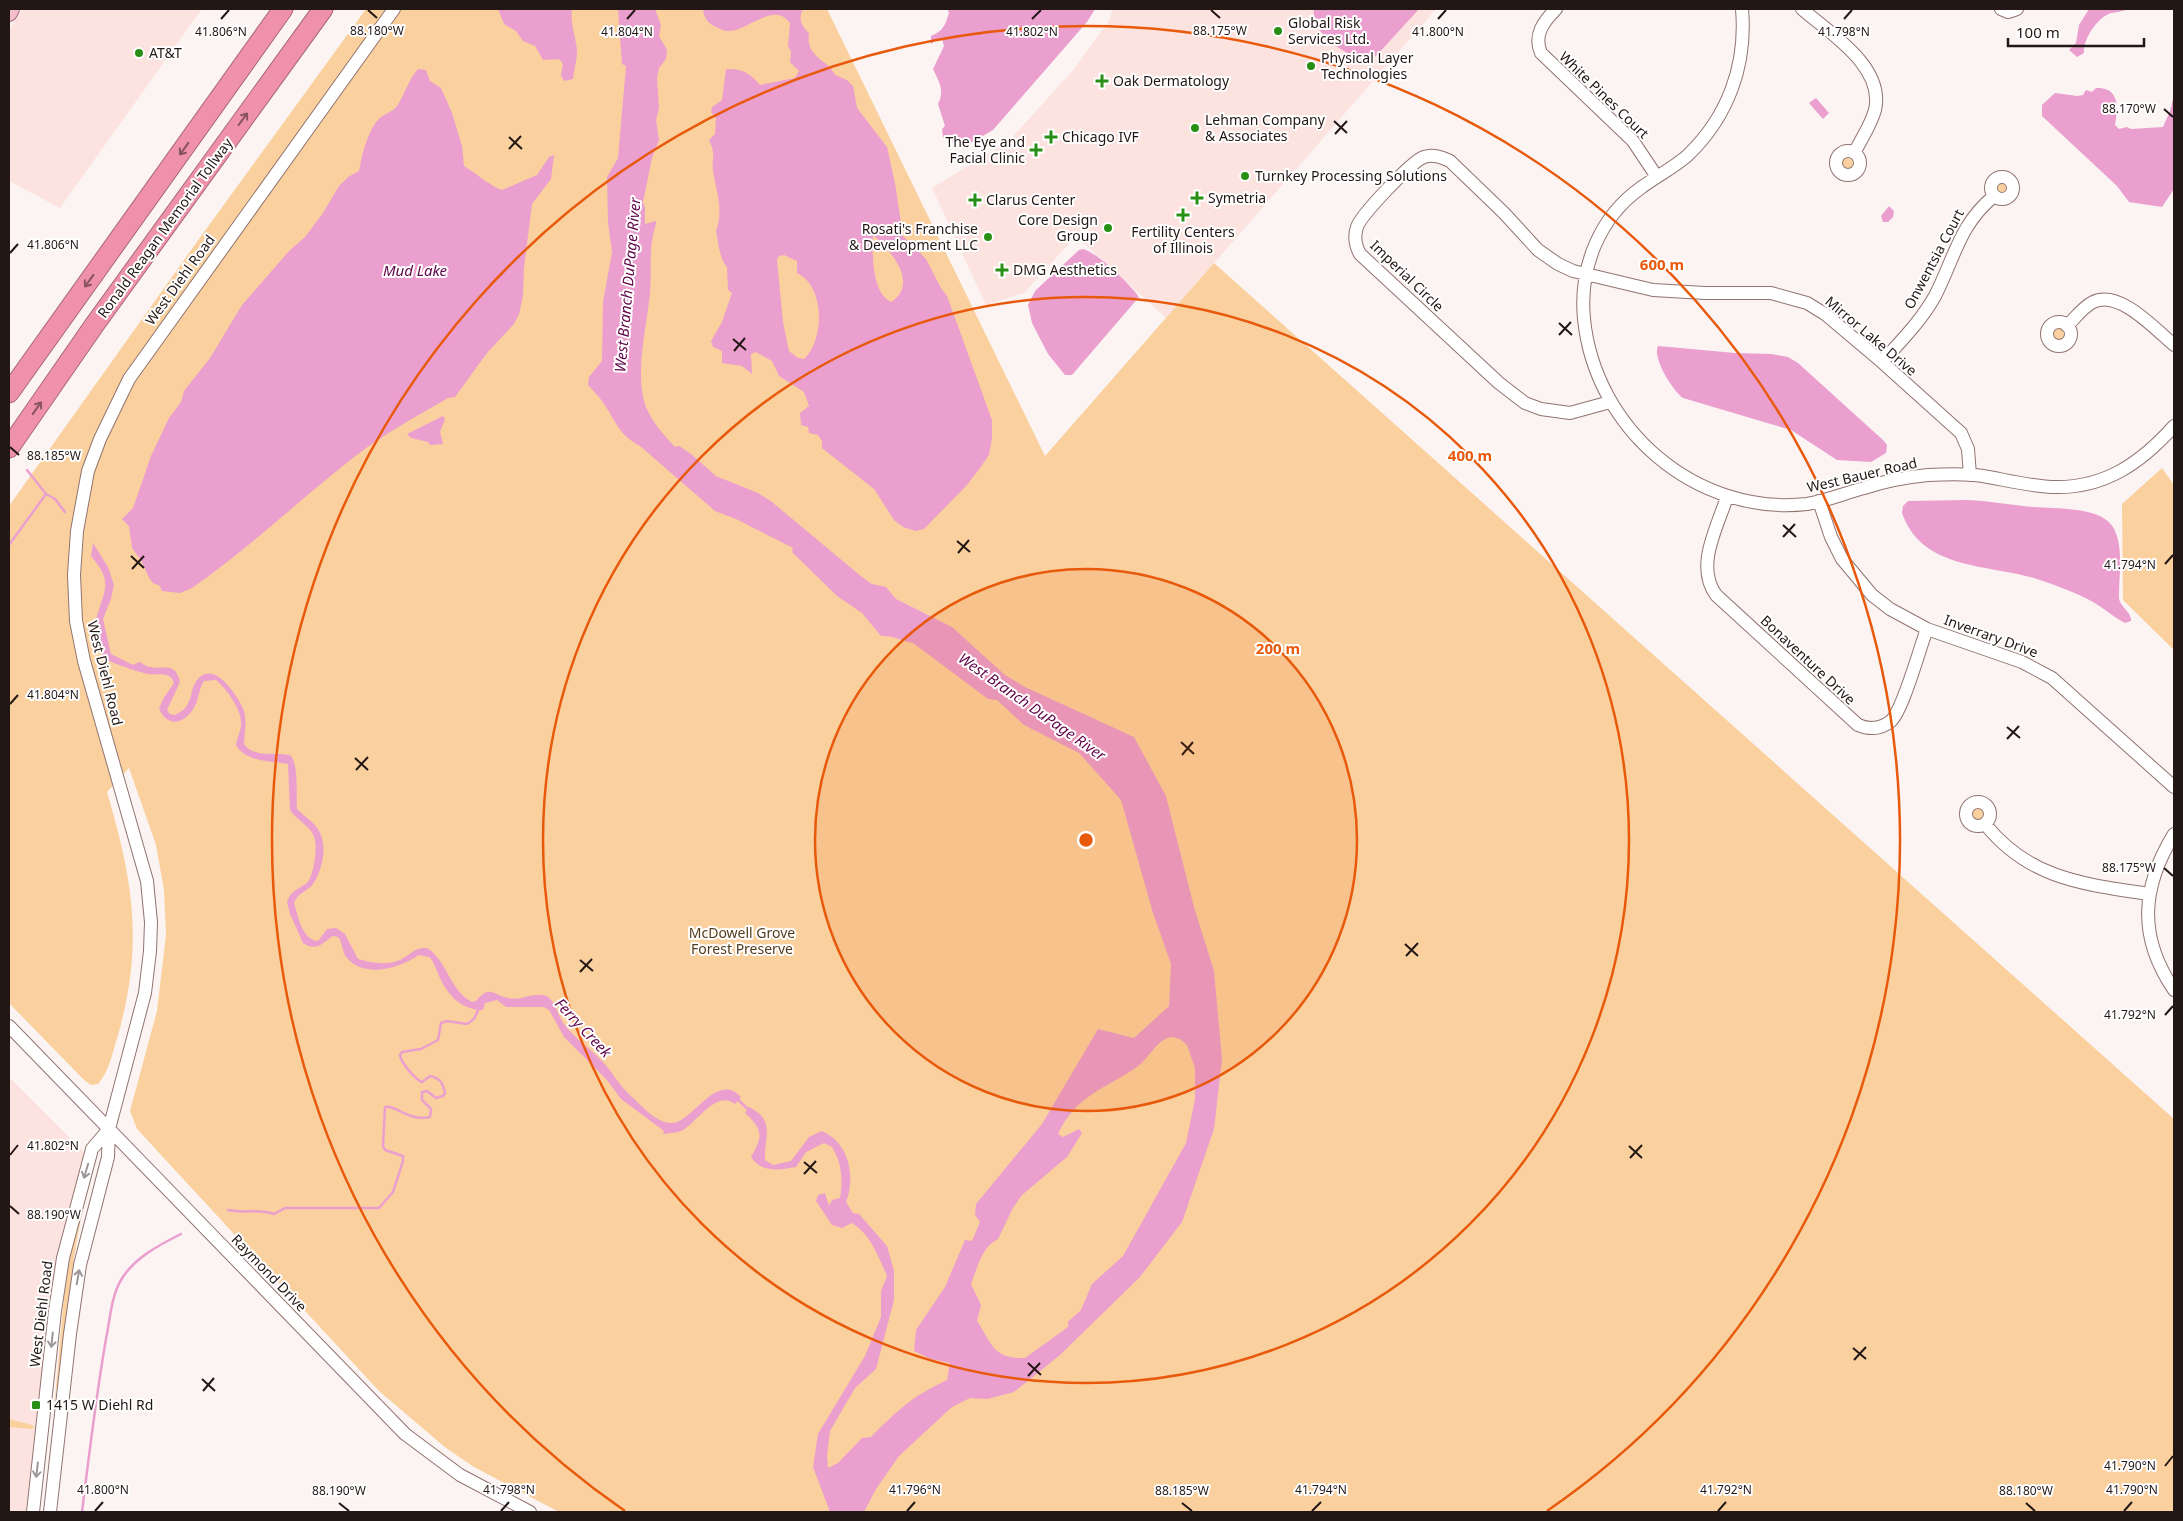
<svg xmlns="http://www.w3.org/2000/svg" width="2183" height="1521" font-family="'Noto Sans',sans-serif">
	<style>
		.built { fill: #fde3df }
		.green { fill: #fad19e }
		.water { fill: #ea9fce; fill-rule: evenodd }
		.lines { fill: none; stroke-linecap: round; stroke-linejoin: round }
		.stream { stroke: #ea9fce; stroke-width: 2.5 }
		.minor-casing { stroke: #91736f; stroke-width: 14 }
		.major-casing { stroke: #a86776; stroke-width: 18 }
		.highway-casing { stroke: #a86776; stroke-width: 21 }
		.minor { stroke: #fff; stroke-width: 12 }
		.major { stroke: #f5becb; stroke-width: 16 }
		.highway { stroke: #ef92a9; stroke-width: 19 }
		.oneway { stroke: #895460 }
		.oneway2 { stroke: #9c9796 }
		.ticks { fill: none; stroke: #231716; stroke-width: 2 }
		.ring { fill: none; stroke: #e8590c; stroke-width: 2.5 }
		.poi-dot { fill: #279014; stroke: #fff; stroke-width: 2 }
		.labels { text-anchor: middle; stroke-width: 4; stroke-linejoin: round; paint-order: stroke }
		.poi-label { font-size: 14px; fill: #231716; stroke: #fff; text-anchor: start }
		.street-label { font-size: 14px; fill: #231716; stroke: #fff }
		.park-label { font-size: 14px; fill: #533c1e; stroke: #fff }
		.water-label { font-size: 15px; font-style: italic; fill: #5f0549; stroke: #fff }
		.ticks-label { font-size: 12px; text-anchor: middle; fill: #231716; stroke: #fff; stroke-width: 4; stroke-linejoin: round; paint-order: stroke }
		.centre { fill: #e8590c; stroke: #fff; stroke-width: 2.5 }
		.ring-label { font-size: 15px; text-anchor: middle; font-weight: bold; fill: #e8590c; stroke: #fff; stroke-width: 4; stroke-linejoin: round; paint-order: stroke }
	</style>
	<rect width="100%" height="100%" fill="#fbf4f3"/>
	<path class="built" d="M22 9H202L60 208 9 181V31Z
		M1113 9H1436L1166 318 1076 236 1024 293 986 305 932 188 1009 141 1073 70 1109 21Z
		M9 1077 85 1153 28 1512H9Z"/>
	<path class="green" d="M366 9H827L1045 456 1214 263 2174 1119V1512H559L474 1467 446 1448 379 1391 137 1129 130 1111 157 1011 166 935 164 890 156 845 129 768 107 792C133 880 144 944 118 1035 113 1051 109 1072 98 1084L91 1085 84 1080 9 1003V506L199 239Z
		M1841 164a6 6 0 1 1 12 0a6 6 0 1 1-12 0Z
		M1996 188a6 6 0 1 1 12 0a6 6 0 1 1-12 0Z
		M2052 334a6 6 0 1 1 12 0a6 6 0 1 1-12 0Z
		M2162 468 2174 485V650L2123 600 2122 504Z
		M1971 814a6 6 0 1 1 12 0a6 6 0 1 1-12 0Z
		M96 1159 81 1217 74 1258 54 1409 66 1274 75 1233Z
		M9 1419 32 1425 34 1427 32 1429 9 1427Z"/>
	<path class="water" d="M498 9H572C570 25 576 36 577 51 577 60 574 70 573 79L564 81 561 75 563 64 559 59 543 60 535 46 523 41 516 31 504 24Z
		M618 9H655L661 25 659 36 667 50 666 59 659 68 657 78 659 108 656 120 659 140 652 158 643 202 645 208V224L656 221V224C648 247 652 269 650 293 647 325 634 375 646 407 652 422 664 435 675 447L679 446 691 454 716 476 758 493 772 502 862 577 872 584 886 587 896 599 952 627 1005 675 1025 687 1134 737 1166 796 1194 907 1214 971 1222 1059 1214 1129 1182 1222 1140 1277 1060 1355 1014 1392 987 1399 970 1398 952 1407 899 1456 876 1489 864 1512H830L813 1467 818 1434 865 1356 881 1317V1291L887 1276C878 1256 871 1235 852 1223L842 1228 832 1225 816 1201 818 1195 825 1193 829 1206 832 1200 840 1198C843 1180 842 1163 832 1147L824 1143 806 1152 796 1167C779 1170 761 1173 751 1157 764 1135 762 1129 745 1113L749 1107C776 1120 764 1137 765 1160L773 1165 791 1161 809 1137 822 1131C849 1143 856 1176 846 1202L853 1213 859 1214 887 1246 894 1271V1300L876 1369 855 1388 830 1431 827 1456 828 1468 838 1463 862 1438 871 1437C899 1409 911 1397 947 1380L950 1363 931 1359 914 1351 916 1330 945 1287 965 1240 972 1241 980 1222 975 1215 976 1204 1042 1124 1098 1029 1134 1038 1169 1006 1171 964 1153 913 1121 800 1079 753 1024 725 997 700 988 699 913 643C901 641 893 635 881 636L862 613 837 596 792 552 793 548 736 519 715 511 640 446C618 434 617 423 604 404 600 397 593 391 588 385L589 377 602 361 603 302 612 252 608 222 607 177 618 158 626 66 622 64ZM1172 1037 1180 1039 1187 1045 1195 1068V1099L1186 1143 1123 1256 1092 1284 1081 1310 1068 1322V1327L1025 1358C992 1359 992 1343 977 1321L981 1305 971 1284C977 1269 982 1246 998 1239L1013 1208 1022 1195 1067 1157 1082 1133 1079 1129 1063 1137 1058 1134C1076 1095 1105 1089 1137 1067 1150 1058 1156 1039 1172 1037Z
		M703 9H803C798 19 801 25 809 33 805 58 829 60 835 75L847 80 853 86 857 108 887 147 895 183 903 236 926 259 941 288 947 296 992 420V438L989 455 980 468 967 485 924 529 916 531 903 527 894 520 874 489 822 448V441L818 435 809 433 808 427 801 425 800 413 809 406 804 392 779 376 772 361 756 352 751 354 752 374 742 366 722 363V351L713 347 711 341 722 322 732 293 728 290 727 267C720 260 718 241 716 231 724 209 716 192 713 170 711 156 717 158 709 140L715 134 716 118 711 112 712 107 722 100 726 69C742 68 750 73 760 85L795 78 799 71 790 62 791 52 788 46 790 23C773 0 747 33 727 31 723 31 719 28 716 27 707 23 704 17 703 9ZM873 235C890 250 920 283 891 302 872 293 872 254 873 235ZM784 255 797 261V273C825 286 825 339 804 359L798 358 789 351 783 322 777 260 779 256Z
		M947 9H1095L1087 22 993 130 967 145H956L943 137 942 129 945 126 938 104C945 90 939 82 933 69L944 46 942 39 936 40 931 44V36C943 31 946 25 949 12Z
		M1314 9H1419L1377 55 1366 61C1345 54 1311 35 1314 9Z
		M2089 9H2128C2120 13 2112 11 2105 16 2094 23 2083 41 2084 53L2077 57 2069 50 2076 43 2079 25Z
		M418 69 426 70 430 81 441 88 452 113 462 146 464 166C474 172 492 187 502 190L537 175 549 157 554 155 551 179 532 204 524 268 523 296 519 314 514 324 487 353 455 397 448 398C417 416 386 433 358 454 301 498 250 548 192 588L180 593 162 591 160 586 153 583 149 578 142 562 132 548 129 526 122 519 133 508 151 456 169 418 181 402 184 391 210 358 242 305 289 251 305 237 323 213 339 186 348 177 359 171C362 155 368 128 381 117 386 113 393 112 397 106 405 94 408 80 418 69Z
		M2096 88C2120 87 2118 108 2115 125L2119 129 2127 127 2131 129 2163 127 2170 111 2174 95V189L2162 207 2129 202 2117 186 2042 116V105L2055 93 2077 96 2083 95 2086 90 2092 92Z
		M1816 98 1829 113 1823 119 1809 103Z
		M1889 206 1894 211 1893 217 1888 222H1883L1881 216Z
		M1083 249C1098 253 1130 284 1139 297L1072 375H1065L1048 354 1032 323 1028 305 1035 291 1079 250Z
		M1658 346 1735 353 1771 354 1788 357 1798 363 1883 440 1887 445 1886 453 1871 462 1837 460 1791 430 1683 398C1673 391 1652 358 1658 346Z
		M443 416 445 419 440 432 443 444 430 445 428 442 411 438 407 434Z
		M1968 500C1990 501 2012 505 2033 507 2055 509 2100 506 2113 527 2124 546 2119 574 2119 595 2118 607 2132 611 2131 621L2125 623C2113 617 2104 608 2093 602 2077 593 2060 587 2043 581 1993 563 1923 573 1902 513L1903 506 1908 501Z
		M93 543 108 567 114 585 111 599 103 619 111 654 133 665 139 662C142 663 147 667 150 667 165 670 175 661 180 682L167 710 170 714 175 715C180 712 185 710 187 705 192 698 191 690 195 683 206 664 222 677 231 689 249 714 246 715 244 744 254 758 275 752 290 755 299 764 296 794 297 809 304 817 315 822 319 831 328 846 322 871 313 884 307 892 298 892 294 903 298 916 302 940 318 941L327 929 336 928 345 934 358 959C371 963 389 966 402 959 412 953 415 947 427 948 448 961 449 990 472 1002L476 1001C490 985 491 994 508 998 520 1001 531 993 542 995 555 996 557 1015 564 1024 574 1038 590 1048 602 1061 613 1072 619 1086 631 1096 641 1105 656 1123 671 1123 692 1124 716 1070 741 1097L735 1104C717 1089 696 1123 683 1130 677 1133 670 1133 663 1134L664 1131 621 1099 607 1080 564 1037 549 1010 544 1007H506L497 1000 485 1003 483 1010C459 1010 445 992 437 971 434 965 434 962 429 957L419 955C400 968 365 979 347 958 342 953 343 943 338 937L333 936C322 943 317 952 303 943L290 914 287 902C291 890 299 889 307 883 314 876 318 845 314 837 311 826 296 820 290 810L288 764C272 761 245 762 236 745 237 737 242 729 241 721 240 708 226 688 216 680L204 681C198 690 199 702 192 711 181 725 167 726 159 709L163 699 174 683C170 669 154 677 144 673 136 671 108 662 104 658 101 652 100 645 99 639 98 632 95 622 97 616 105 588 113 582 91 556Z"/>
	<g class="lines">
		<path class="stream" d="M27 470 46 494 55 499 65 512
			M9 545 46 494
			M737 1099 750 1111
			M228 1210C245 1214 257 1208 274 1214L285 1208H379L393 1192 403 1161V1156L385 1150 383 1146 385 1107C395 1104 408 1122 430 1117L431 1109 422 1100V1092L427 1091 436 1098 443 1096 445 1093C443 1083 440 1078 430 1076L422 1082C415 1079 401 1063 400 1055L402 1052 421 1049 438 1040 441 1023 447 1021 467 1024 474 1019 480 1006
			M82 1512C89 1454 96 1396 106 1339 110 1320 111 1297 121 1280 134 1258 159 1245 181 1234"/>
		<defs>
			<path id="minor" d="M1556 9C1544 21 1533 35 1541 53L1633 141 1657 177
				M1742 9C1747 65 1728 117 1687 156 1673 168 1657 176 1642 187 1599 217 1579 268 1584 319 1595 429 1696 516 1807 504 1826 501 1845 493 1864 488 1885 481 1907 477 1928 475 1946 474 1965 473 1983 476 2006 480 2029 486 2052 487 2104 489 2141 463 2174 426
				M1802 9C1831 34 1885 67 1875 110 1871 125 1861 139 1855 152
				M2001 9 2008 12 2017 9
				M1836 163a12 12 0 1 1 24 0a12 12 0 1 1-24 0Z
				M1991 188a11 11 0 1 1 22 0a11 11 0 1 1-22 0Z
				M2047 334a12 12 0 1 1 24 0a12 12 0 1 1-24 0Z
				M2067 326C2075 318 2083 307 2093 302 2119 289 2155 329 2174 345
				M1882 362C1901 341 1921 321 1935 296 1955 257 1959 225 1994 196
				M1610 402 1570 413 1541 409 1525 403 1499 383 1360 254C1355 245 1354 236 1357 227 1361 215 1412 161 1424 157 1433 154 1441 157 1450 161L1504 213 1538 250 1558 264 1573 271 1653 290 1705 293H1771L1807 303 1825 314 1882 362 1961 433 1968 449 1970 475
				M1727 497C1717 528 1695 566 1716 595L1858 725C1870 730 1881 729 1891 721 1903 710 1920 647 1927 629
				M1819 501 1831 537 1842 559 1872 595 1890 609 1927 629 2022 662 2052 678 2174 787
				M1966 814a12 12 0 1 1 24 0a12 12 0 1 1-24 0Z
				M1985 824C2029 879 2083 884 2149 894
				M2174 834C2141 888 2138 937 2174 990
				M9 1026 405 1434 460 1475 530 1512
				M33 1512 55 1311 63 1258 92 1149 109 1129
				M50 1512 70 1334 80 1265 108 1157 109 1129 145 993 150 951 151 922 147 881 84 661 76 621 74 575 77 531 88 471 100 439 129 379 394 9"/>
			<path id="major" d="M9 13 11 9"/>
			<path id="highway" d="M9 393 283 9
				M9 448 95 324 323 9"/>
		</defs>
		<use href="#minor" class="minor-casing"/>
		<use href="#major" class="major-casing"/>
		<use href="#highway" class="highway-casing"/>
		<use href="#minor" class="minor"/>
		<use href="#major" class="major"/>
		<use href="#highway" class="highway"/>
	</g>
	<defs><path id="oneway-shaft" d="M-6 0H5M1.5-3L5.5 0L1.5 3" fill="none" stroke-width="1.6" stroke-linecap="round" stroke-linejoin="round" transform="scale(1.25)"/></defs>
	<g class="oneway">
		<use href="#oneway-shaft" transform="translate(243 119) rotate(-54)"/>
		<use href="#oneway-shaft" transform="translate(184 149) rotate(126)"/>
		<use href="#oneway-shaft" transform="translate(89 281) rotate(126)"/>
		<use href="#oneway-shaft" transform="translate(37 408) rotate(-55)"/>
	</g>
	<g class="oneway2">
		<use href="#oneway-shaft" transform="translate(86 1171) rotate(107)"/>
		<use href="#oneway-shaft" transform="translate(78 1277) rotate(-80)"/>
		<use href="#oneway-shaft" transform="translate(52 1340) rotate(96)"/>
		<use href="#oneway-shaft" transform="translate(37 1470) rotate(97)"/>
	</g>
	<path class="ticks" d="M368 10 377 18M1211 10 1220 18M221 19 229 10M627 19 635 10M1032 19 1041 10M1438 19 1446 10M1844 19 1852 10M2164 109 2173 117M1334 121 1347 133M1335 134 1347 121M509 137 522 149M509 149 521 136M10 253 18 244M1559 323 1572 335M1559 335 1571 322M733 339 746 350M734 351 745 338M10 447 19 455M1783 525 1796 537M1783 537 1795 524M957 541 970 552M958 553 969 540M131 556 144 568M2165 564 2173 555M132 569 144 556M10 704 18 695M2007 727 2020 738M2007 739 2019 726M1181 742 1194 754M1182 755 1193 742M355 758 368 770M356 770 368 757M2164 868 2173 876M1405 944 1418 956M1406 956 1418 943M580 960 593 971M580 972 592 959M2165 1015 2173 1006M1629 1146 1642 1158M10 1155 18 1145M1630 1158 1642 1145M804 1162 817 1173M804 1174 816 1161M10 1206 19 1214M1853 1348 1866 1359M1854 1360 1866 1347M1028 1363 1041 1375M1028 1376 1040 1363M202 1379 215 1391M203 1391 214 1378M2165 1466 2173 1456M339 1503 349 1511M1182 1503 1192 1511M2026 1503 2035 1511M95 1511 103 1502M501 1511 509 1502M907 1511 915 1502M1312 1511 1321 1502M1718 1511 1726 1502M2124 1511 2132 1502"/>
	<circle cx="1086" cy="840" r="271" fill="#e8590c" fill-opacity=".12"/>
	<g class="ring">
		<circle cx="1086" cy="840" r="271"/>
		<circle cx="1086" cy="840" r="543"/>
		<path d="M625 1511A814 814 0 1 1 1547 1511"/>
	</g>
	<g class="poi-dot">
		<circle cx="1278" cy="31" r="5"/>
		<circle cx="139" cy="53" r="5"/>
		<circle cx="1311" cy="66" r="5"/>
		<path d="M1099.5 73.5h5v5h5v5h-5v5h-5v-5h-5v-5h5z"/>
		<circle cx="1195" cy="128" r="5"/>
		<path d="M1048.5 129.5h5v5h5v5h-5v5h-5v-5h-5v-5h5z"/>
		<path d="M1033.5 142.5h5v5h5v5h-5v5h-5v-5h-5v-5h5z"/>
		<circle cx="1245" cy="176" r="5"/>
		<path d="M1194.5 190.5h5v5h5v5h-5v5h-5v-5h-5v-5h5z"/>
		<path d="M972.5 192.5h5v5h5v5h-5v5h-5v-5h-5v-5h5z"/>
		<path d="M1180.5 207.5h5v5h5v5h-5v5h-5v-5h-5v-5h5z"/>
		<circle cx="1108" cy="228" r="5"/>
		<circle cx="988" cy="237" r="5"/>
		<path d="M999.5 262.5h5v5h5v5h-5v5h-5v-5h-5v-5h5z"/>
		<rect x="31" y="1400" width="10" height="10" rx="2.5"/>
	</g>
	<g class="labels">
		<g class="poi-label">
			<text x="1288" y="28">Global Risk<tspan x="1288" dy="16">Services Ltd.</tspan></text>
			<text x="149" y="58">AT&amp;T</text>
			<text x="1321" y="63">Physical Layer<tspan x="1321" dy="16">Technologies</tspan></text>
			<text x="1113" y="86">Oak Dermatology</text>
			<text x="1205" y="125">Lehman Company<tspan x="1205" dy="16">&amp; Associates</tspan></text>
			<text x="1062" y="142">Chicago IVF</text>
			<text x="1025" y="147" text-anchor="end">The Eye and<tspan x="1025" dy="16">Facial Clinic</tspan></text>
			<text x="1255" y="181">Turnkey Processing Solutions</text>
			<text x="1208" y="203">Symetria</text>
			<text x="986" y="205">Clarus Center</text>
			<text x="1098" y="225" text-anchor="end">Core Design<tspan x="1098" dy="16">Group</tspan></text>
			<text x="978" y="234" text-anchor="end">Rosati's Franchise<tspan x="978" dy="16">&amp; Development LLC</tspan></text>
			<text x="1183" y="237" text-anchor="middle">Fertility Centers<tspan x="1183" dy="16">of Illinois</tspan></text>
			<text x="1013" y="275">DMG Aesthetics</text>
			<text x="46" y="1410">1415 W Diehl Rd</text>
		</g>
		<g class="street-label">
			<text transform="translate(1604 95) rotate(44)" y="5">White Pines Court</text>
			<text transform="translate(165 228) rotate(-54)" y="5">Ronald Reagan Memorial Tollway</text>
			<text transform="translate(1934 259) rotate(-62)" y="5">Onwentsia Court</text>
			<text transform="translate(1407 276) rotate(44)" y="5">Imperial Circle</text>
			<text transform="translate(180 280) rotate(-54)" y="5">West Diehl Road</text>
			<text transform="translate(1871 336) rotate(40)" y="5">Mirror Lake Drive</text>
			<text transform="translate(1862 475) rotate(-13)" y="5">West Bauer Road</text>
			<text transform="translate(1991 636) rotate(20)" y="5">Inverrary Drive</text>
			<text transform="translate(1808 660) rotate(43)" y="5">Bonaventure Drive</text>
			<text transform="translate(105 673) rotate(76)" y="5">West Diehl Road</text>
			<text transform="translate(269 1273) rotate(46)" y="5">Raymond Drive</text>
			<text transform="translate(41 1314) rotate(-83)" y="5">West Diehl Road</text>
		</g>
		<g class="park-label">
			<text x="742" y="938">McDowell Grove<tspan x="742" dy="16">Forest Preserve</tspan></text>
		</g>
		<g class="water-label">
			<text x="415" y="276">Mud Lake</text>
			<text transform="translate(628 285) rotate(-85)" y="5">West Branch DuPage River</text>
			<text transform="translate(1032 707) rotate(35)" y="5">West Branch DuPage River</text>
			<text transform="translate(583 1028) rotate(47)" y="5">Ferry Creek</text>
		</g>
	</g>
	<g class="ticks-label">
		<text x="377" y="35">88.180°W</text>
		<text x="1220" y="35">88.175°W</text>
		<text x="1032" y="36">41.802°N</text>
		<text x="221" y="36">41.806°N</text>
		<text x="627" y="36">41.804°N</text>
		<text x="1438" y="36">41.800°N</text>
		<text x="1844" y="36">41.798°N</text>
		<text x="2129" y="113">88.170°W</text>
		<text x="53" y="249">41.806°N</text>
		<text x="54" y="460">88.185°W</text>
		<text x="2130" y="569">41.794°N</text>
		<text x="53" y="699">41.804°N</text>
		<text x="2129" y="872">88.175°W</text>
		<text x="2130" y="1019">41.792°N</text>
		<text x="53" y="1150">41.802°N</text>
		<text x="54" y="1219">88.190°W</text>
		<text x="2130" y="1470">41.790°N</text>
		<text x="103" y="1494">41.800°N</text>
		<text x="509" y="1494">41.798°N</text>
		<text x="915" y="1494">41.796°N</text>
		<text x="1321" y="1494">41.794°N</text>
		<text x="1726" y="1494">41.792°N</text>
		<text x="2132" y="1494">41.790°N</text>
		<text x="339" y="1495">88.190°W</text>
		<text x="1182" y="1495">88.185°W</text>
		<text x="2026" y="1495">88.180°W</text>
	</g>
	<circle cx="1086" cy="840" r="8" class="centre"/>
	<g class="ring-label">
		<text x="1662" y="270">600 m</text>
		<text x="1470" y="461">400 m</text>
		<text x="1278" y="654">200 m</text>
	</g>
	<rect width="2183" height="1521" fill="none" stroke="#231716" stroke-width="20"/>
	<path d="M2008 38v8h136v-8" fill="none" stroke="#231716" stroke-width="2.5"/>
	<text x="2016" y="38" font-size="15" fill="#231716" stroke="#ffffff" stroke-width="4" paint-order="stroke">100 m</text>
</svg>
